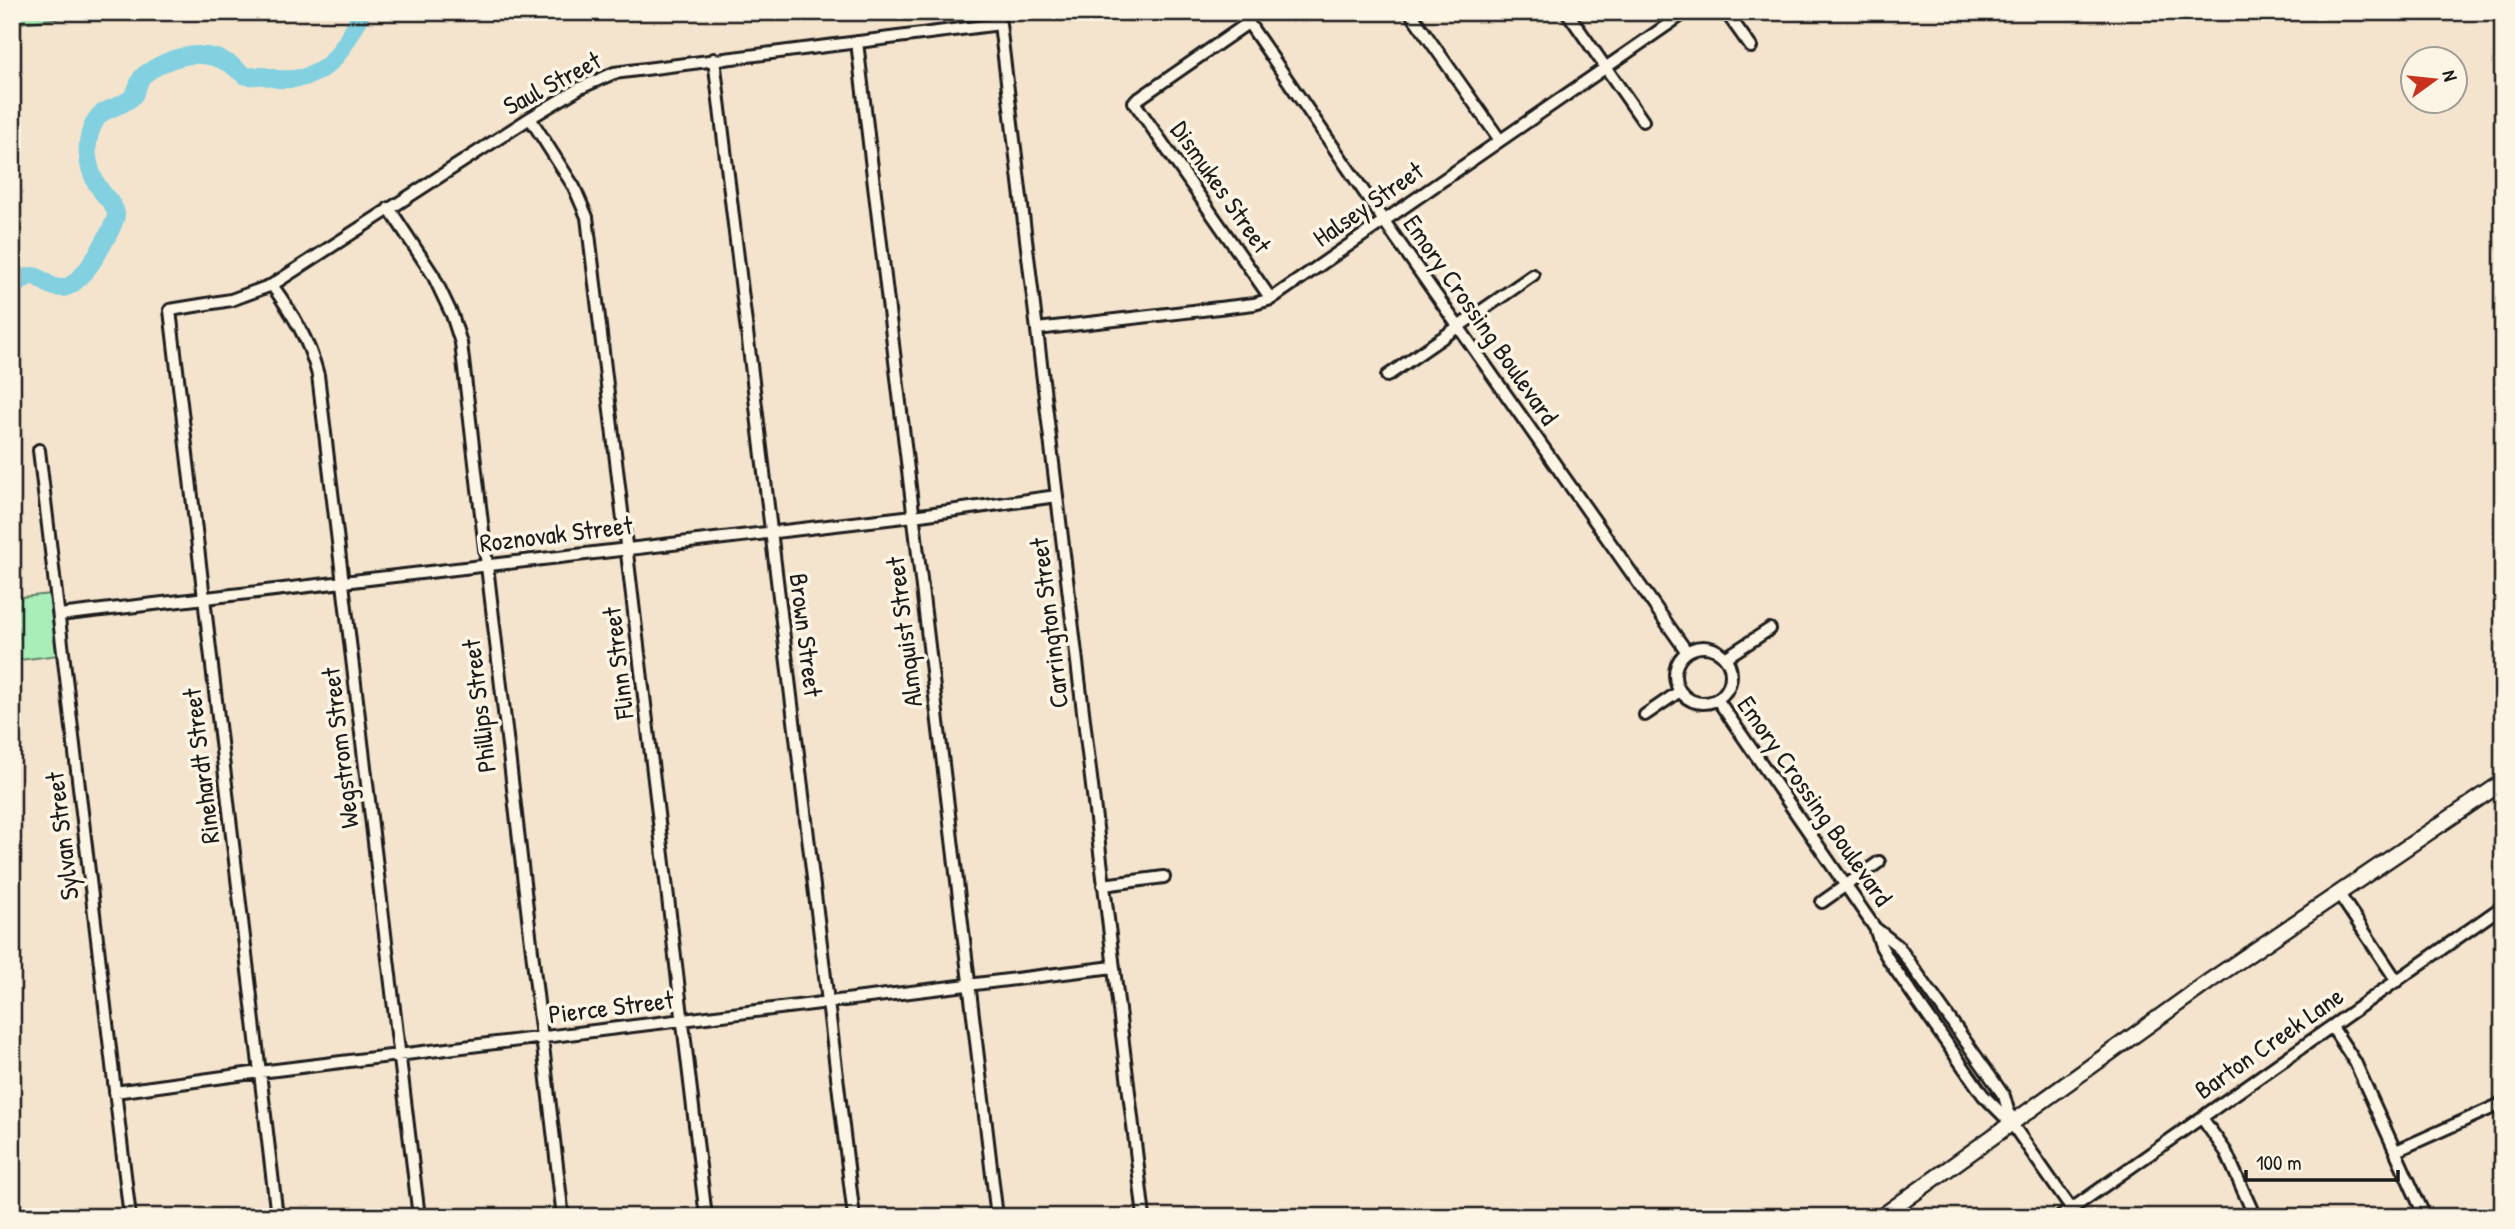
<svg xmlns="http://www.w3.org/2000/svg" width="2515" height="1229" font-family="'Patrick Hand',sans-serif">
	<style>
		.green { fill: #a9edb8; stroke: #62846a; stroke-width: 2 }
		.lines { fill: none; stroke-linecap: round; stroke-linejoin: round }
		.river { stroke: #82d0e0; stroke-width: 18 }
		.minor-casing { stroke: #1c1c1c; stroke-width: 16 }
		.major-casing { stroke: #1c1c1c; stroke-width: 19 }
		.minor { stroke: #fcf5e5; stroke-width: 10 }
		.major { stroke: #fcf5e5; stroke-width: 14 }
		.labels { text-anchor: middle; stroke-width: 7; stroke-linejoin: round; paint-order: stroke }
		.street-label { font-size: 26px; fill: #1c1c1c; stroke: #fcf5e5 }
	</style>
	<rect width="100%" height="100%" fill="#f5e4cd"/>
	<filter id="ink" filterUnits="userSpaceOnUse"><feTurbulence type="fractalNoise" baseFrequency=".0143" numOctaves="2"/><feDisplacementMap in="SourceGraphic" scale="14" xChannelSelector="R" yChannelSelector="G"/><feConvolveMatrix kernelMatrix="1 2 1 2 8 2 1 2 1" color-interpolation-filters="sRGB"/></filter>
	<g filter="url(#ink)">
		<path class="green" d="M12 12H111L12 24Z
			M51 594 59 655 12 661V598Z"/>
		<g class="lines">
			<path class="river" d="M12 291C39 259 38 288 61 288 81 288 103 245 111 229 113 225 116 219 116 214 115 205 107 199 102 192 86 171 82 141 97 118 105 107 124 107 133 96 137 91 138 83 142 77 147 71 158 66 164 63 187 52 208 52 230 64 235 67 241 74 247 76 252 77 258 75 263 76 268 76 273 79 278 79 329 83 343 49 362 12"/>
			<defs>
				<path id="minor" d="M1241 12 1384 221 1687 652
					M1410 12 1500 140
					M1567 12 1643 121
					M1726 12 1751 47
					M1248 23 1134 102 1271 299
					M857 42 997 1217
					M714 59 854 1217
					M530 118 574 187 587 217 706 1217
					M389 208 433 275 452 315 461 343 563 1217
					M272 285C294 316 308 338 318 375L419 1217
					M1037 329 1254 304 1271 299 1686 12
					M1387 376 1533 275
					M39 450 130 1217
					M59 615 913 516 1057 496
					M1675 675a28 28 0 1 1 56 0a28 28 0 1 1-56 0Z
					M1725 658 1770 629
					M1717 699 1875 928 1881 946 1890 962 1983 1095 2012 1124 2077 1217
					M1645 715 1680 691
					M1103 885 1164 877
					M2339 894 2397 981
					M1822 902 1879 862
					M1875 928 1898 946 1995 1083 2004 1096 2012 1124
					M2332 1027 2355 1062 2425 1217
					M115 1092 260 1072 1113 967
					M2202 1118 2226 1152 2255 1217
					M2396 1151 2503 1103
					M277 1217 170 310 231 300 272 285 530 118 580 88 614 73 1000 24 1144 1217
					M2060 1217 2503 906"/>
				<path id="major" d="M1881 1217 2211 980 2503 782"/>
			</defs>
			<use href="#minor" class="minor-casing"/>
			<use href="#major" class="major-casing"/>
			<use href="#minor" class="minor"/>
			<use href="#major" class="major"/>
		</g>
	</g>
	<g class="labels">
		<g class="street-label">
			<text transform="translate(552 83) rotate(-28)" y="9">Saul Street</text>
			<text transform="translate(1221 187) rotate(55)" y="9">Dismukes Street</text>
			<text transform="translate(1368 204) rotate(-35)" y="9">Halsey Street</text>
			<text transform="translate(1481 320) rotate(55)" y="9">Emory Crossing Boulevard</text>
			<text transform="translate(556 534) rotate(-7)" y="9">Roznovak Street</text>
			<text transform="translate(1049 623) rotate(-97)" y="9">Carrington Street</text>
			<text transform="translate(904 632) rotate(-97)" y="9">Almquist Street</text>
			<text transform="translate(806 635) rotate(83)" y="9">Brown Street</text>
			<text transform="translate(618 663) rotate(-97)" y="9">Flinn Street</text>
			<text transform="translate(479 706) rotate(-97)" y="9">Phillips Street</text>
			<text transform="translate(340 748) rotate(-97)" y="9">Wegstrom Street</text>
			<text transform="translate(201 766) rotate(-97)" y="9">Rinehardt Street</text>
			<text transform="translate(1815 801) rotate(55)" y="9">Emory Crossing Boulevard</text>
			<text transform="translate(62 836) rotate(-97)" y="9">Sylvan Street</text>
			<text transform="translate(611 1007) rotate(-7)" y="9">Pierce Street</text>
			<text transform="translate(2269 1043) rotate(-35)" y="9">Barton Creek Lane</text>
		</g>
	</g>
	<rect width="2515" height="1229" fill="none" stroke="#fcf5e5" stroke-width="42"/>
	<rect x="21" y="21" width="2473" height="1187" fill="none" stroke="#1c1c1c" stroke-width="2.5" filter="url(#ink)"/>
	<g transform="translate(2434 80) rotate(75)"><circle r="33" fill="#fcf5e5" stroke="#a29e95" stroke-width="2"/>
	<path d="M0-5L12 26L0 18L-12 26Z" fill="#c8321e"/>
	<text y="-10" font-size="19" font-weight="bold" text-anchor="middle" fill="#1c1c1c">N</text>
	</g>
	<path d="M2246 1170v10h152v-10" fill="none" stroke="#1c1c1c" stroke-width="3.5"/>
	<text x="2256" y="1170" font-size="21" fill="#1c1c1c" stroke="#fcf5e5" stroke-width="5" paint-order="stroke">100 m</text>
</svg>
